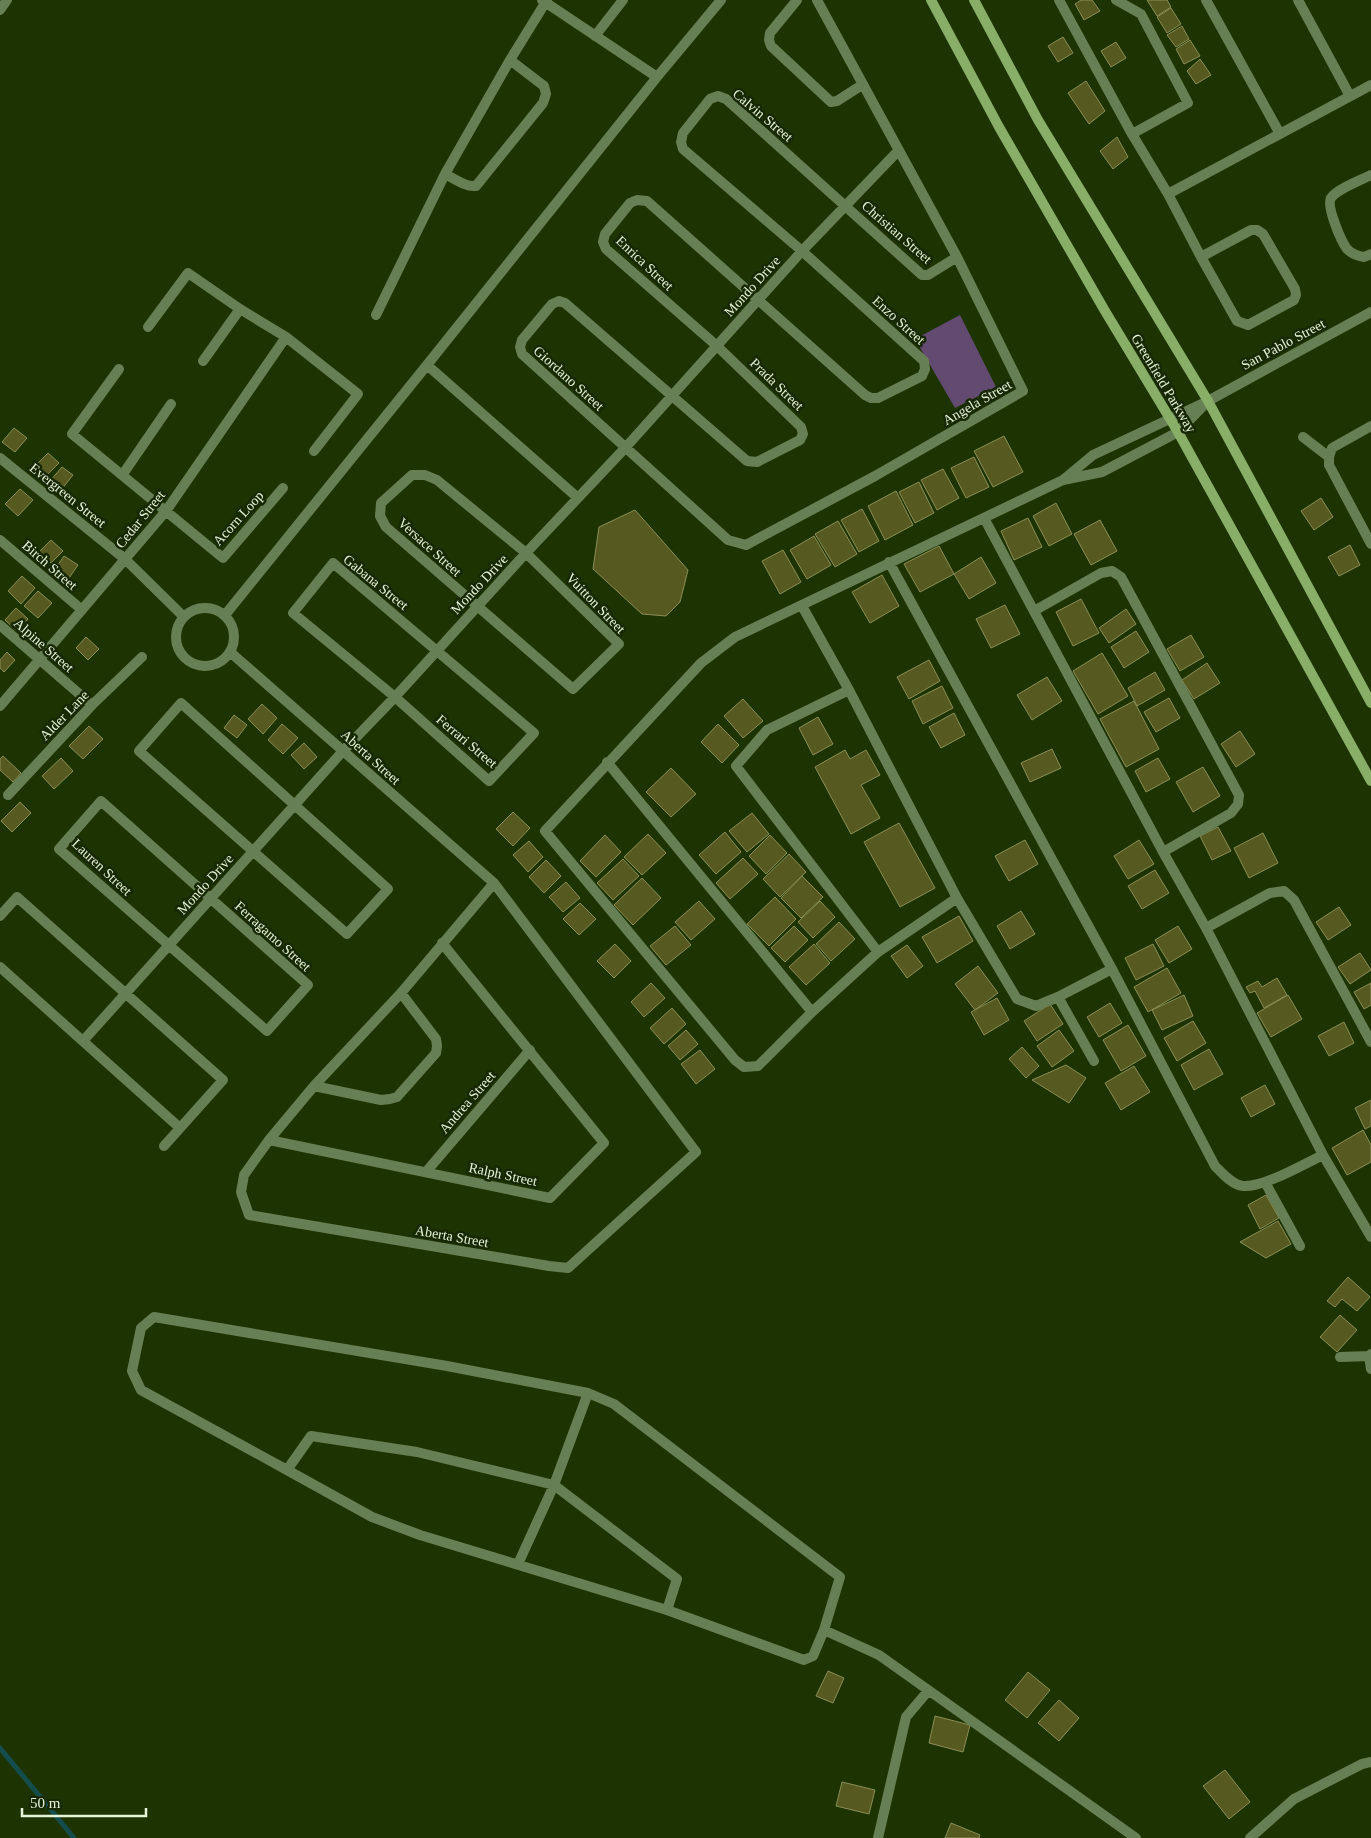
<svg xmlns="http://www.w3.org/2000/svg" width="1371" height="1838" font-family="'Times New Roman',serif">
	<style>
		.green { fill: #624a71 }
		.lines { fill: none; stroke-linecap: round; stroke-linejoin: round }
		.stream { stroke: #154d4c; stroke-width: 5 }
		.building { fill: #565920; stroke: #8b8f56 }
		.minor { stroke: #677f54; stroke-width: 10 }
		.secondary { stroke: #88ae67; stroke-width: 10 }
		.labels { text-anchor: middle; stroke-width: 5; stroke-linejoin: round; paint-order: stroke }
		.street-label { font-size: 14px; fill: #e5f4d9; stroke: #172804 }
	</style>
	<rect width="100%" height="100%" fill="#1d3402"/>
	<path class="green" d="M960 315 996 387 955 408 915 339Z"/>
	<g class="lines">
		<path class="stream" d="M0 1748 74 1838"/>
	</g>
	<path class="building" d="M1081 0H1092L1100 11 1084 20 1075 4Z
		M1147 0H1167L1171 7 1157 16Z
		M1171 8 1181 24 1167 33 1157 17Z
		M1182 26 1189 39 1176 47 1167 35Z
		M1063 37 1073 53 1058 62 1048 46Z
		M1190 40 1200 56 1184 64 1176 49Z
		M1116 42 1126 58 1111 67 1101 51Z
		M1200 59 1211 75 1196 84 1187 71Z
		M1086 81 1105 111 1089 124 1068 93Z
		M1117 137 1128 157 1113 169 1100 151Z
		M14 428 27 438 15 452 2 442Z
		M1004 436 1023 472 993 487 974 451Z
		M48 453 59 463 45 477 34 467Z
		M974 457 989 487 966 498 951 468Z
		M62 467 73 475 61 490 50 481Z
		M943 469 959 498 937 510 921 480Z
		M919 482 934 513 915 523 899 492Z
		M20 489 33 500 18 516 5 504Z
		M896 491 913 525 885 540 868 506Z
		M1321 498 1333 517 1314 530 1301 511Z
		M1056 503 1072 534 1049 546 1033 516Z
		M862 509 879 541 859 552 841 520Z
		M635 510 688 570 680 602 666 616 642 614 593 569 599 527Z
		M1028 518 1042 547 1014 560 1001 531Z
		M1100 520 1117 551 1091 565 1074 534Z
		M838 521 857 554 835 567 815 534Z
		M814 536 831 565 807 579 790 550Z
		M51 540 63 551 51 563 39 552Z
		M1350 545 1360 565 1339 576 1328 557Z
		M939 546 954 574 920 592 904 564Z
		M783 550 801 582 780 594 762 561Z
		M64 556 78 565 67 581 53 572Z
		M981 557 996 583 969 599 954 574Z
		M882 575 899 606 870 623 852 592Z
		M22 576 35 588 21 604 8 591Z
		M38 591 52 603 38 618 24 606Z
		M1081 599 1099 633 1073 646 1056 612Z
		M1005 605 1020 634 991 648 976 619Z
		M16 608 28 619 17 631 5 620Z
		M1126 609 1136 624 1109 643 1099 628Z
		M1136 631 1149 652 1124 668 1111 647Z
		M1191 635 1204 657 1180 671 1167 649Z
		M86 637 99 649 88 660 76 648Z
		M7 652 15 660 4 672 0 668V660Z
		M1102 653 1128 696 1098 714 1073 671Z
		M929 660 940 681 909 699 897 677Z
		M1207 663 1220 683 1194 699 1182 680Z
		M1155 672 1165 690 1137 706 1128 688Z
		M1047 677 1062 701 1032 720 1017 695Z
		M942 686 953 708 923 724 912 701Z
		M1169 698 1180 718 1156 732 1144 712Z
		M743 699 763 721 743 738 724 716Z
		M1134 701 1159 749 1126 767 1100 719Z
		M262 704 277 718 263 734 248 719Z
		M954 713 965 735 941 748 929 727Z
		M234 715 247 725 237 738 224 728Z
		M818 717 833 744 813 755 799 728Z
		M282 724 298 738 283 754 268 740Z
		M718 724 739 745 722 763 701 742Z
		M89 726 103 739 83 759 69 746Z
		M1240 731 1255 754 1236 767 1221 744Z
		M304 743 317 757 304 769 291 755Z
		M1052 749 1061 768 1030 782 1021 763Z
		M845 750 850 759 866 750 880 775 861 785 880 818 851 834 815 767Z
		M3 756 21 773 13 782 0 770V759Z
		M61 758 73 771 54 789 42 776Z
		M1158 758 1170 779 1146 792 1135 771Z
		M1203 767 1220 796 1193 812 1176 782Z
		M671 768 696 794 671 817 646 792Z
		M20 802 31 813 12 832 1 821Z
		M513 812 530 828 513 846 496 829Z
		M752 813 769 834 747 852 729 831Z
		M899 823 935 888 900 907 864 842Z
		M1218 827 1231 851 1212 860 1200 836Z
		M725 832 741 852 716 874 699 855Z
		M1263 833 1278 863 1249 878 1234 848Z
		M648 834 666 853 642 875 624 857Z
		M605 835 621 852 596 877 580 861Z
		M770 835 787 853 766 874 749 856Z
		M1025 840 1038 864 1009 881 995 856Z
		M1139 840 1154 864 1128 879 1114 856Z
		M529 841 543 857 528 872 513 855Z
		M789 854 806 872 780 897 763 879Z
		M743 858 758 874 730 899 716 883Z
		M623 859 639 876 613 900 597 883Z
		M546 860 561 876 544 893 529 877Z
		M1155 870 1169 893 1142 909 1128 886Z
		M802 876 823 897 801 918 781 898Z
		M642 878 661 898 633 925 614 905Z
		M566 882 580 898 563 912 549 897Z
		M775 897 796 919 769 946 747 924Z
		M699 901 715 919 691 940 675 922Z
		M820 901 835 917 813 938 798 922Z
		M580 903 596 919 579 935 563 919Z
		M1339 907 1351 925 1328 940 1316 922Z
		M1021 911 1035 934 1010 949 997 926Z
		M959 916 973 941 937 963 922 937Z
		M839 922 855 939 831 961 816 944Z
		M675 926 691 945 666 965 650 946Z
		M794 926 808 940 785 962 771 948Z
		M1178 926 1192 949 1169 963 1155 940Z
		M615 944 631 961 614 978 597 961Z
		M814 944 830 963 806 985 789 967Z
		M1153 944 1164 966 1136 980 1125 958Z
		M907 945 923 966 907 978 891 956Z
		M1360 953 1371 970 1350 984 1338 967Z
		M978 966 998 993 975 1010 955 984Z
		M1167 968 1181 993 1148 1012 1134 987Z
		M1277 978 1287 995 1264 1008 1255 991 1250 993 1246 987 1258 981 1262 987Z
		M651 983 665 998 644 1017 631 1002Z
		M1371 983V1005L1364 1009 1354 992Z
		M1184 995 1193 1016 1162 1030 1152 1010Z
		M1288 995 1302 1019 1271 1037 1257 1013Z
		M997 998 1009 1020 984 1035 971 1012Z
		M1110 1003 1122 1023 1099 1037 1087 1017Z
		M1050 1004 1063 1024 1037 1041 1024 1021Z
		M672 1008 686 1024 664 1044 650 1028Z
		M1193 1021 1206 1043 1177 1061 1164 1038Z
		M1344 1022 1354 1043 1329 1056 1318 1036Z
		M1128 1025 1146 1056 1121 1071 1103 1040Z
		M686 1030 698 1044 680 1060 668 1046Z
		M1059 1030 1074 1051 1052 1067 1037 1046Z
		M1022 1047 1039 1066 1026 1078 1009 1059Z
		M1209 1049 1223 1074 1194 1090 1181 1065Z
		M700 1050 715 1069 696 1084 681 1064Z
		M1066 1065 1086 1078 1069 1103 1032 1080Z
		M1134 1066 1150 1092 1121 1110 1105 1083Z
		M1265 1085 1275 1104 1251 1117 1241 1098Z
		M1371 1100V1126L1365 1129 1355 1108Z
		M1363 1130 1371 1145V1162L1347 1175 1332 1148Z
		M1266 1195 1279 1218 1260 1229 1248 1205Z
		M1278 1221 1291 1244 1266 1258 1240 1242Z
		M1348 1277 1370 1297 1357 1311 1342 1299 1335 1307 1327 1301Z
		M1340 1315 1357 1330 1337 1352 1320 1337Z
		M828 1671 844 1678 833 1703 816 1696Z
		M1028 1672 1050 1690 1027 1718 1005 1700Z
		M1059 1700 1079 1718 1059 1741 1038 1723Z
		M935 1716 970 1725 963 1752 929 1743Z
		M1225 1770 1250 1802 1229 1819 1203 1786Z
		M842 1782 875 1790 869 1814 836 1806Z
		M951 1823 980 1835 979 1838H945Z"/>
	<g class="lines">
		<path class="minor" d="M542 0 657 77
			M797 0 770 33 769 40 771 46 831 102 837 101 862 85
			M817 0 957 257 1023 391 875 476 746 545 728 540 522 354 520 347 522 340 552 304 559 301 565 303 747 461 757 462 800 440 803 434 801 427 717 346 606 249 603 242 605 234 630 203 637 200 647 201 865 395 871 398H878L922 376 925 369 924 361 802 251 683 149 681 142 683 133 710 99 718 96 726 99 922 275H928L957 257
			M1059 0 1132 134 1168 194 1201 257 1237 321 1248 325 1294 300 1296 295 1295 289 1263 234 1257 230H1251L1201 257
			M1116 0 1141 14 1188 103 1132 134
			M1206 0 1280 134
			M1298 0 1350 96
			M0 10 7 0
			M595 36 623 0
			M445 174C455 179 465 187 476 186L543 103 546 94 544 86 510 60
			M1371 175C1361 180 1337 189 1331 198 1326 206 1341 241 1347 249 1352 254 1357 256 1364 257L1371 254
			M1168 194 1371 85
			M376 315 445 174 510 60 547 0
			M148 327 188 273 240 309 286 337 358 394 314 451
			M203 361 240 309
			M427 365 578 498
			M119 369 72 434 223 558 283 488
			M1303 437 1329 457 1332 448 1371 426
			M1329 457V465L1371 544
			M0 458 125 559 184 617
			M123 474 171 404
			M412 475H425L437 480 526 553 619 644 573 689 386 527 380 516 381 503Z
			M1063 480 1093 455 1208 401 1371 312
			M984 518 1163 852 1206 928 1323 1155 1371 1237
			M0 540 82 610
			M889 562 1112 969 1215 1166C1222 1173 1232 1185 1243 1186 1263 1188 1304 1164 1323 1155
			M333 563 534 733 489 781 395 697 293 613Z
			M802 606 849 690 957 898 1017 999 1036 1006 1058 997 1112 969
			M176 637a29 29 0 1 1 58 0a29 29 0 1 1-58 0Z
			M1034 611 1101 573 1112 571 1121 577 1239 795 1238 804 1231 813 1163 852
			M225 615 427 365 657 77 721 0
			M0 625 92 705
			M230 652 494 883 696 1152 568 1268 549 1266 249 1215 241 1192 244 1175 269 1140 314 1086 401 993 494 883
			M849 690 767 730 736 766 878 952
			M181 703 388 889 347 934 139 751Z
			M0 706 166 511 286 337
			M607 762 812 1012
			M8 795 92 705 142 657
			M101 801 308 985 267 1031 59 849Z
			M957 898 878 952 812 1012 758 1066 744 1067 735 1060 545 831 701 663 735 637 1063 480 1102 472 1178 432 1208 401
			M0 916 17 897 223 1080 164 1146
			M1206 928 1270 893 1284 891 1294 900 1371 1042
			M0 967 180 1128
			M1058 997 1094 1061
			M83 1041 343 751 395 697 526 553 626 447 802 251 899 150
			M314 1086 381 1100 390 1099 397 1097 436 1053 437 1046 436 1039 401 993
			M269 1140 550 1198 604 1143 442 943
			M426 1172 530 1050
			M1265 1182 1300 1246
			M1371 1354 1369 1356 1371 1369
			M1340 1357 1369 1356
			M588 1393 554 1485 677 1579 667 1610
			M287 1470 141 1390 132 1371 141 1328 154 1317 447 1366 588 1393 614 1404 840 1577 824 1630 879 1655 1136 1838
			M518 1564 554 1485 417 1452 311 1436 287 1470 372 1517 420 1535 667 1610 804 1660 813 1656 824 1630
			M878 1838 906 1717 928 1691
			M1250 1838 1294 1799 1362 1764 1371 1762"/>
		<path class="secondary" d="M931 0 999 127 1105 311 1178 432 1371 781
			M974 0 1038 120 1208 401 1371 703"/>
	</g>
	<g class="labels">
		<g class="street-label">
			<text transform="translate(763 115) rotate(40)" y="5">Calvin Street</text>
			<text transform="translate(897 232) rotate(41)" y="5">Christian Street</text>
			<text transform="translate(645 263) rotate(43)" y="5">Enrica Street</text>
			<text transform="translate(752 286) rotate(-48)" y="5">Mondo Drive</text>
			<text transform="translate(899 320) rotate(42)" y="5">Enzo Street</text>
			<text transform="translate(1283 344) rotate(-28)" y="5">San Pablo Street</text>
			<text transform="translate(569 378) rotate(42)" y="5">Giordano Street</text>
			<text transform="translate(1164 383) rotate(59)" y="5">Greenfield Parkway</text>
			<text transform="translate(777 384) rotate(44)" y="5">Prada Street</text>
			<text transform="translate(977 402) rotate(-30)" y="5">Angela Street</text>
			<text transform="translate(68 495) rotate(39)" y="5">Evergreen Street</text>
			<text transform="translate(238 518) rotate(-48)" y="5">Acorn Loop</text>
			<text transform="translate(140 519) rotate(-51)" y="5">Cedar Street</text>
			<text transform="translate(430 547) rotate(42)" y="5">Versace Street</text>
			<text transform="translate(50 565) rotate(41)" y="5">Birch Street</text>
			<text transform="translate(376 582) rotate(39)" y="5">Gabana Street</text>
			<text transform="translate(479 584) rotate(-47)" y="5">Mondo Drive</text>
			<text transform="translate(596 603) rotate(46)" y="5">Vuitton Street</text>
			<text transform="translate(44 645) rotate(41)" y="5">Alpine Street</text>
			<text transform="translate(64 715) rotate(-46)" y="5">Alder Lane</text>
			<text transform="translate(467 741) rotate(40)" y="5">Ferrari Street</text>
			<text transform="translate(371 757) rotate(42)" y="5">Aberta Street</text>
			<text transform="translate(102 867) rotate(43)" y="5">Lauren Street</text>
			<text transform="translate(205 884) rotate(-48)" y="5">Mondo Drive</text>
			<text transform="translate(273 936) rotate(42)" y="5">Ferragamo Street</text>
			<text transform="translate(467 1102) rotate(-49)" y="5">Andrea Street</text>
			<text transform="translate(503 1174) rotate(12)" y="5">Ralph Street</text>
			<text transform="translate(452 1236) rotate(10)" y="5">Aberta Street</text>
		</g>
	</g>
	<path d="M22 1808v8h124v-8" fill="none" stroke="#e5f4d9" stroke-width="2.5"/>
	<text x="30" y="1808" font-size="15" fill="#e5f4d9" stroke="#172804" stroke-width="4" paint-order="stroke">50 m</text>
</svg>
